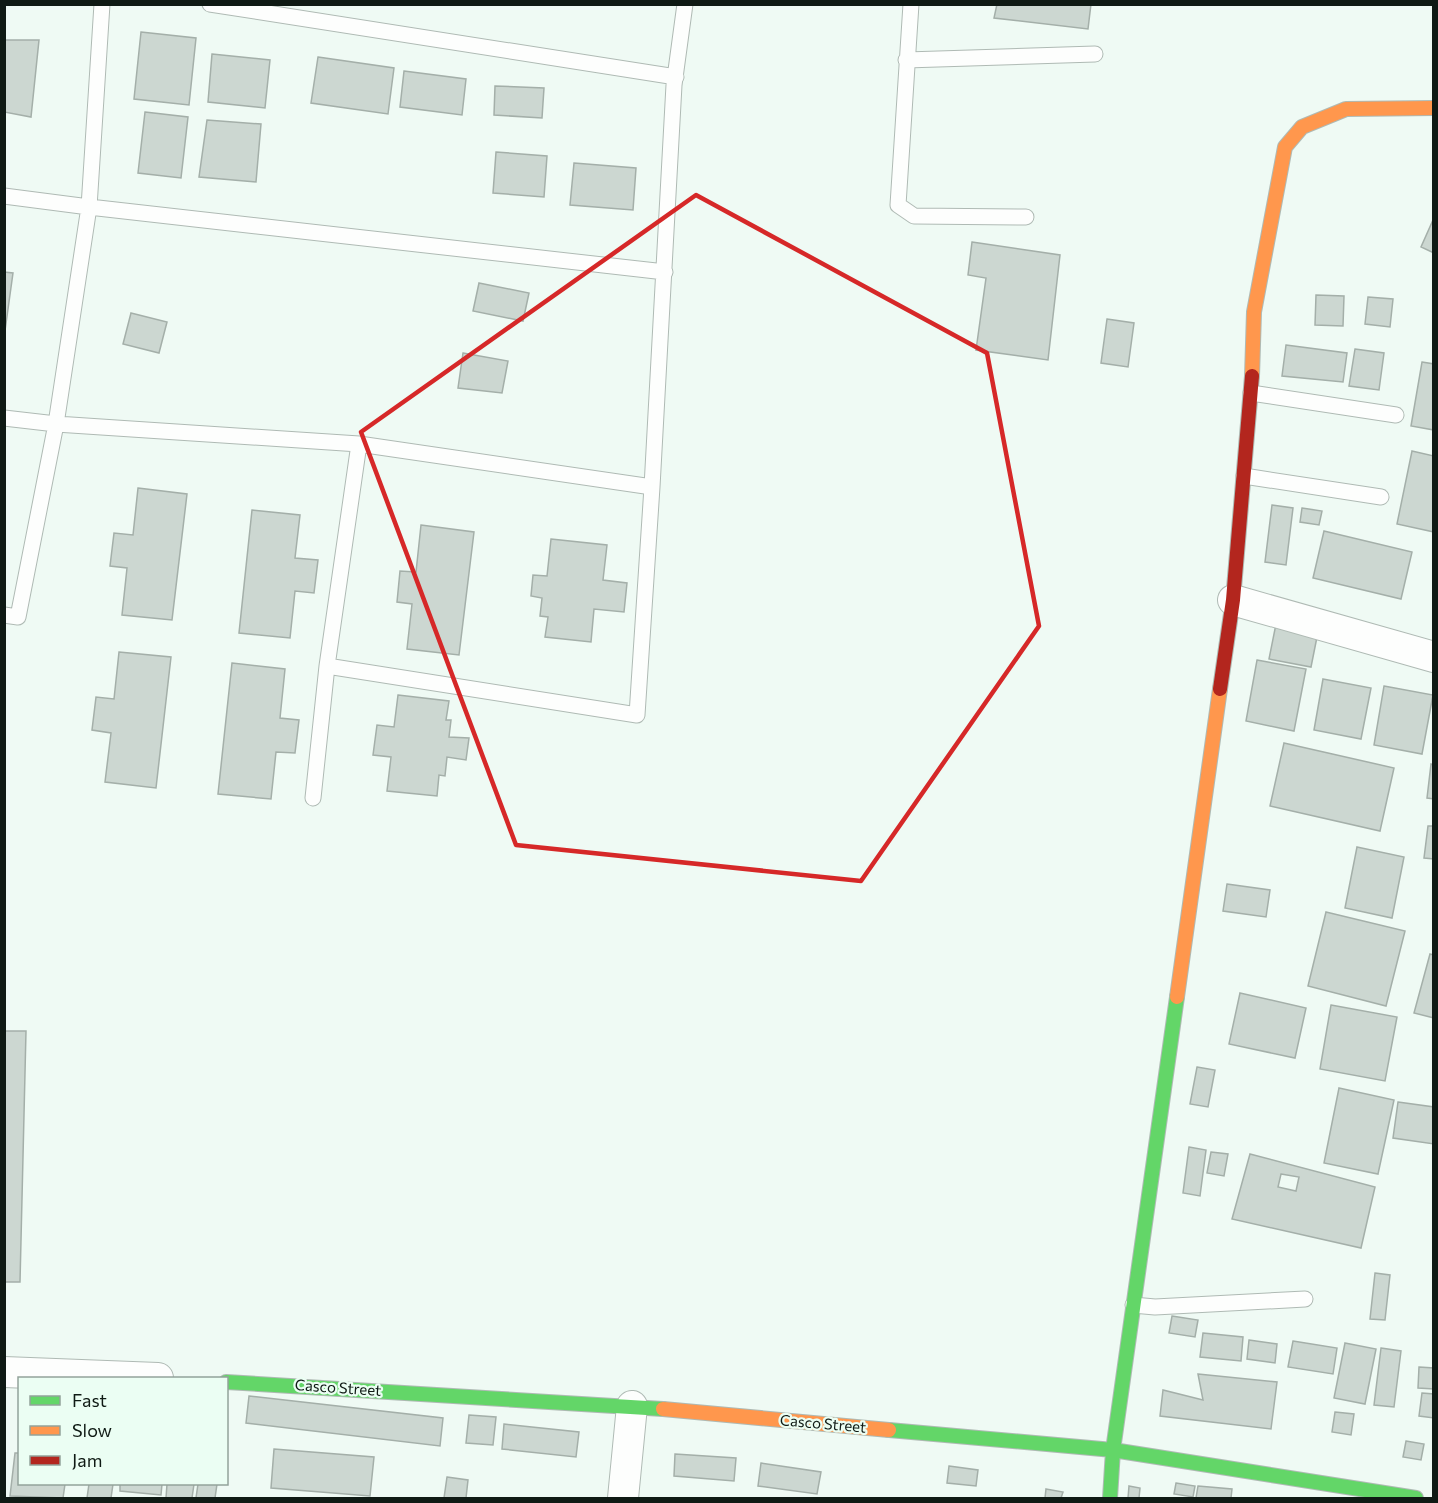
<svg xmlns="http://www.w3.org/2000/svg" width="1438" height="1503" font-family="Commissioner,sans-serif">
	<style>
		.building { fill: #ccd7d1; stroke: #a4afa9; stroke-width: 1.5; fill-rule: evenodd }
		.lines { fill: none; stroke-linecap: round; stroke-linejoin: round }
		.lane-casing { stroke: #afbab4; stroke-width: 17 }
		.street-casing { stroke: #afbab4; stroke-width: 32 }
		.fast-casing { stroke: #afbab4; stroke-width: 16 }
		.slow-casing { stroke: #afbab4; stroke-width: 16 }
		.jam-casing { stroke: #afbab4; stroke-width: 16 }
		.lane { stroke: #fdfefd; stroke-width: 15 }
		.street { stroke: #fdfefd; stroke-width: 30 }
		.fast { stroke: #63d668; stroke-width: 14 }
		.slow { stroke: #ff974d; stroke-width: 14 }
		.jam { stroke: #b3261e; stroke-width: 14 }
		.marked { fill: none; stroke: #d62828; stroke-width: 4.5; stroke-linejoin: round }
		.labels { text-anchor: middle; stroke-width: 4.5; stroke-linejoin: round; paint-order: stroke }
		.street-label { font-size: 15px; fill: #0f1a14; stroke: #ebfef3 }
	</style>
	<rect width="100%" height="100%" fill="#effaf4"/>
	<path class="building" d="M997 4H1091L1088 29 994 18Z
		M141 32 196 38 189 105 134 99Z
		M4 40H39L31 117 4 112Z
		M212 54 270 60 265 108 208 102Z
		M318 57 394 68 388 114 311 103Z
		M404 71 466 79 462 115 400 107Z
		M495 86 544 88 542 118 494 115Z
		M145 112 188 117 181 178 138 173Z
		M207 120 261 124 256 182 199 177Z
		M496 152 547 156 544 197 493 193Z
		M574 163 636 168 633 210 570 205Z
		M1433 220H1434V253L1421 247Z
		M972 242 1060 255 1048 360 976 350 986 278 968 275Z
		M4 272 13 273 4 338Z
		M479 283 529 293 523 321 473 311Z
		M1316 295 1344 296 1343 326 1315 325Z
		M1368 297 1393 299 1390 327 1365 324Z
		M131 313 167 322 159 353 123 344Z
		M1107 319 1134 323 1128 367 1101 363Z
		M1286 345 1347 353 1343 382 1282 376Z
		M1355 349 1384 353 1379 390 1349 386Z
		M463 353 508 361 502 393 458 388Z
		M1422 362 1434 364V430L1411 426Z
		M1412 451 1434 456V532L1397 524Z
		M138 488 187 494 172 620 122 615 127 568 110 566 114 533 133 535Z
		M1272 505 1293 508 1286 565 1265 562Z
		M1302 508 1322 511 1319 525 1300 522Z
		M252 510 300 515 295 558 318 560 314 593 295 591 290 638 239 633Z
		M421 525 474 532 459 655 407 649 412 604 397 602 400 571 416 572Z
		M1324 531 1412 552 1401 599 1313 578Z
		M551 539 607 545 603 580 627 583 624 612 594 609 591 642 545 637 548 617 540 616 542 598 531 596 533 575 547 576Z
		M1277 619 1319 627 1311 667 1269 659Z
		M119 652 171 657 156 788 105 782 111 733 92 730 96 697 114 699Z
		M1257 660 1306 669 1294 731 1246 721Z
		M232 663 285 669 280 718 299 720 295 753 276 752 271 799 218 794Z
		M1323 679 1371 688 1361 739 1314 730Z
		M1384 686 1433 695 1422 754 1374 745Z
		M398 695 449 701 446 720H451L449 737 469 738 466 760 447 757 445 776 439 775 437 796 387 791 391 757 373 755 377 725 394 727Z
		M1284 743 1394 768 1380 831 1270 806Z
		M1431 764 1434 765V799L1427 798Z
		M1428 826H1434V859L1424 858Z
		M1357 847 1404 857 1392 918 1345 908Z
		M1227 884 1270 890 1266 917 1223 911Z
		M1326 912 1405 931 1386 1006 1308 986Z
		M1430 954 1434 955V1018L1414 1013Z
		M1240 993 1306 1008 1295 1058 1229 1044Z
		M1331 1005 1397 1017 1385 1081 1320 1069Z
		M4 1031H26L20 1282H4Z
		M1197 1067 1215 1070 1208 1107 1190 1104Z
		M1339 1088 1394 1100 1378 1174 1324 1163Z
		M1398 1102 1434 1107V1144L1393 1138Z
		M1189 1147 1206 1150 1200 1196 1183 1193Z
		M1211 1152 1228 1154 1224 1176 1207 1173Z
		M1250 1154 1375 1187 1361 1248 1232 1219ZM1281 1174 1299 1177 1296 1191 1278 1187Z
		M1375 1273 1390 1275 1385 1320 1370 1319Z
		M1172 1316 1198 1320 1195 1337 1169 1333Z
		M1203 1333 1243 1337 1241 1361 1200 1357Z
		M1249 1340 1277 1344 1275 1363 1247 1359Z
		M1293 1341 1337 1348 1333 1374 1288 1367Z
		M1345 1343 1376 1349 1365 1404 1334 1398Z
		M1381 1348 1401 1351 1394 1407 1374 1405Z
		M1419 1367 1434 1368V1389L1418 1388Z
		M1198 1374 1277 1382 1271 1429 1160 1416 1163 1390 1203 1400Z
		M1422 1393 1434 1394V1418L1419 1416Z
		M249 1396 443 1418 440 1446 246 1423Z
		M1335 1412 1354 1414 1351 1435 1332 1432Z
		M469 1415 496 1417 493 1445 466 1443Z
		M504 1424 579 1432 576 1457 502 1449Z
		M1406 1441 1424 1444 1421 1460 1403 1457Z
		M274 1449 374 1457 370 1496 271 1488Z
		M15 1453H20V1484H65L63 1498 10 1496Z
		M675 1454 736 1458 734 1481 674 1476Z
		M761 1463 821 1472 817 1494 758 1486Z
		M949 1466 978 1470 976 1486 947 1483Z
		M447 1477 468 1480 466 1498H444Z
		M1176 1483 1195 1486 1193 1497 1174 1494Z
		M89 1484H113L111 1498H87Z
		M120 1484H162L161 1495 120 1491Z
		M167 1484H194L192 1498H166Z
		M198 1484H217L215 1498H196Z
		M1129 1486 1140 1488 1139 1498H1128Z
		M1198 1486 1232 1489 1231 1498H1196Z
		M1046 1489 1063 1492 1061 1498H1045Z"/>
	<g class="lines">
		<defs>
			<path id="lane" d="M210 4 676 77
				M911 4 898 205 914 216 1026 217
				M906 60 1095 54
				M4 196 89 207 665 272
				M1251 393 1396 415
				M4 418 56 424 359 444 652 487
				M1244 476 1381 497
				M4 615 18 617 56 424 89 207 102 4
				M327 666 637 715 652 487 674 85 685 4
				M313 798 327 666 359 444
				M1133 1305 1155 1307 1305 1299"/>
			<path id="street" d="M1233 600 1434 657
				M4 1372 158 1378
				M623 1498 632 1406"/>
			<path id="fast" d="M226 1382 663 1409
				M889 1430 1113 1450 1416 1498
				M1110 1498 1113 1450 1177 997"/>
			<path id="slow" d="M1252 376 1254 312 1285 147 1302 127 1346 109 1434 108
				M1177 997 1220 689
				M663 1409 889 1430"/>
			<path id="jam" d="M1220 689 1233 600 1252 376"/>
		</defs>
		<use href="#lane" class="lane-casing"/>
		<use href="#street" class="street-casing"/>
		<use href="#fast" class="fast-casing"/>
		<use href="#slow" class="slow-casing"/>
		<use href="#jam" class="jam-casing"/>
		<use href="#lane" class="lane"/>
		<use href="#street" class="street"/>
		<use href="#fast" class="fast"/>
		<use href="#slow" class="slow"/>
		<use href="#jam" class="jam"/>
	</g>
	<path class="marked" d="M696 195 987 353 1039 626 861 881 516 845 361 432Z"/>
	<g class="labels">
		<g class="street-label">
			<text transform="translate(338 1388) rotate(4)" y="5">Casco Street</text>
			<text transform="translate(823 1424) rotate(5)" y="5">Casco Street</text>
		</g>
	</g>
	<rect width="1438" height="1503" fill="none" stroke="#0f1a14" stroke-width="12"/>
	<rect x="18" y="1377" width="210" height="108" fill="#ebfef3" stroke="#93a39a" stroke-width="1.5"/>
	<rect x="30" y="1396" width="30" height="9" fill="#63d668" stroke="#93a39a" stroke-width="1.5"/>
	<text x="72" y="1407" font-size="18" fill="#0f1a14">Fast</text>
	<rect x="30" y="1426" width="30" height="9" fill="#ff974d" stroke="#93a39a" stroke-width="1.5"/>
	<text x="72" y="1437" font-size="18" fill="#0f1a14">Slow</text>
	<rect x="30" y="1456" width="30" height="9" fill="#b3261e" stroke="#93a39a" stroke-width="1.5"/>
	<text x="72" y="1467" font-size="18" fill="#0f1a14">Jam</text>
</svg>
